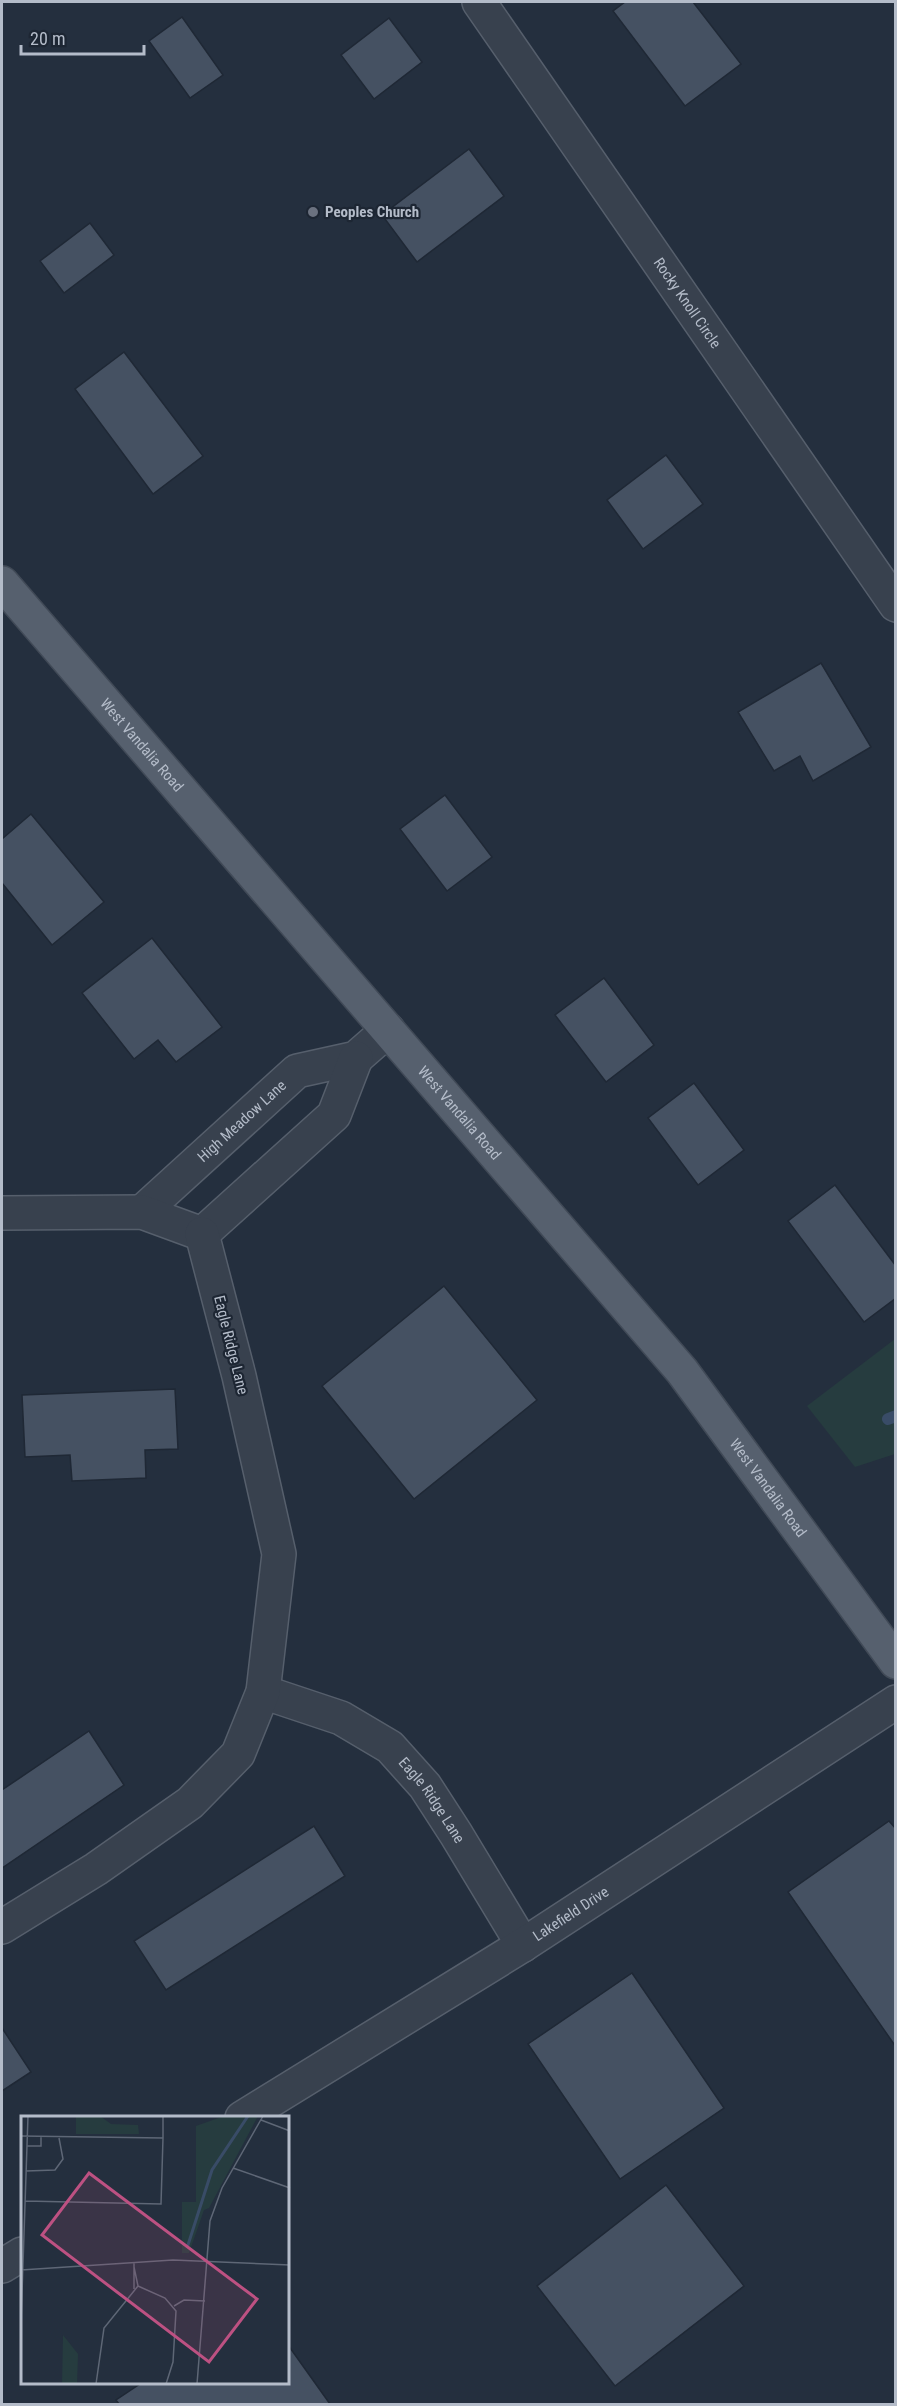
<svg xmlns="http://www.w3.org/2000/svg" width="897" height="2406" font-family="'Roboto Condensed',sans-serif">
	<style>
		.green { fill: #263c3f }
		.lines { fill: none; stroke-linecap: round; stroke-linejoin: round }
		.stream { stroke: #394c67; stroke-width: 12 }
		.building { fill: #455162; stroke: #1f2835; stroke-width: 1.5 }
		.minor-casing { stroke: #565f6c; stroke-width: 36 }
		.major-casing { stroke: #414a57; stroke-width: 36 }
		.minor { stroke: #38414e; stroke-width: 33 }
		.major { stroke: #56606e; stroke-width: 33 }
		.worship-dot { fill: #6b7280; stroke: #1d2633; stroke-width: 2 }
		.labels { text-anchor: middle; stroke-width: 4.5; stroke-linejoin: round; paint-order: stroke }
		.poi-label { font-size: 15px; font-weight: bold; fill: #b4bcc9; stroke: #1d2633; text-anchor: start }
		.street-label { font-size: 15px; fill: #b4bcc9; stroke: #1d2633 }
		.inset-river { fill: none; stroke: #394c67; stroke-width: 3 }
		.inset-road { fill: none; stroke: #5e6776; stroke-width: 1.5 }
		.view { fill: #bd5182; fill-opacity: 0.15; stroke: #bd5182; stroke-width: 3 }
		.inset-edge { fill: none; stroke: #b4bcc9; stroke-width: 3 }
	</style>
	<rect width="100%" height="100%" fill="#242f3e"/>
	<path class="green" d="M895 1339V1454L855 1467 807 1406Z"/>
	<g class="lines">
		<path class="stream" d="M888 1419 896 1416"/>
	</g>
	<path class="building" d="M625 2H693L741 64 685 106 613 11Z
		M182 17 223 75 190 98 149 41Z
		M389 18 422 62 374 99 341 55Z
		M469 149 504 196 417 262 382 215Z
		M90 223 114 255 64 293 40 261Z
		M124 352 203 456 153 494 75 389Z
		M666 455 703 504 643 549 607 500Z
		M821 663 871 747 813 781 800 756 774 771 738 712Z
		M445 795 492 857 447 891 400 829Z
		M31 814 104 902 52 945 2 883V839Z
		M152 938 222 1027 176 1062 158 1040 134 1059 82 993Z
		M604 978 654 1045 606 1082 555 1015Z
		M694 1083 744 1150 698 1185 648 1118Z
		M835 1185 896 1266V1298L864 1322 788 1221Z
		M444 1286 537 1400 414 1499 322 1386Z
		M175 1389 178 1449 145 1450 146 1478 72 1481 70 1455 25 1457 22 1395Z
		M89 1731 124 1785 2 1868V1790Z
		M889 1821 896 1829V2047L788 1892Z
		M314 1826 345 1876 166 1990 134 1941Z
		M632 1973 724 2108 620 2179 528 2044Z
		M2 2028 31 2072 2 2091Z
		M666 2185 744 2286 615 2386 537 2286Z
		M288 2345 330 2404H119L116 2400 140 2384H288Z"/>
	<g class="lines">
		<defs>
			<g id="minor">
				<path id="s1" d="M479 2 896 605"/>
				<path id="s2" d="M142 1212 297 1071 356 1058 388 1030"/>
				<path d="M2 1213 142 1212 202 1234"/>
				<path d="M202 1234 334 1115 356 1058"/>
				<path id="s3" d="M263 1692 341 1718 390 1747 425 1786 456 1834 523 1945"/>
				<path d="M2 1927 96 1869 190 1803 238 1754 263 1692 279 1554 239 1376 202 1234"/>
				<path id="s4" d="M242 2118 523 1945 896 1702"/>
				<path d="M2 2266 22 2254"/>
			</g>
			<g id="major">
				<path id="s5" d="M2 583 682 1371 896 1662"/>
			</g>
		</defs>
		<use href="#minor" class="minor-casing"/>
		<use href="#major" class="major-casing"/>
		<use href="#minor" class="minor"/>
		<use href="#major" class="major"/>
	</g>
	<circle class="worship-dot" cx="313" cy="212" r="6"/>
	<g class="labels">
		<g class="poi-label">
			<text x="325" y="217">Peoples Church</text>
		</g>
		<g class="street-label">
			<text dy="5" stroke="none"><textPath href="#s1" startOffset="366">Rocky Knoll Circle</textPath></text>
			<text dy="5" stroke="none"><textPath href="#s5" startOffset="214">West Vandalia Road</textPath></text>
			<text dy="5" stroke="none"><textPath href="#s5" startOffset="700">West Vandalia Road</textPath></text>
			<text dy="5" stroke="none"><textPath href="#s2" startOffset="135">High Meadow Lane</textPath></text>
			<text transform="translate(231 1345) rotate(76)" y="5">Eagle Ridge Lane</text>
			<text dy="5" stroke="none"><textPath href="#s5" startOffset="1186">West Vandalia Road</textPath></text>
			<text dy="5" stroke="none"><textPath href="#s3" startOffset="207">Eagle Ridge Lane</textPath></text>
			<text dy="5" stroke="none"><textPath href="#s4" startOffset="387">Lakefield Drive</textPath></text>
		</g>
	</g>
	<g transform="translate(21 2116)">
		<rect width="268" height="268" fill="#242f3e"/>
		<path d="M55 0H79L90 8 117 9 118 18H55ZM203 0H237L188 92 183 94 168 137H161V86H175V10ZM42 219 57 238 56 268H41Z" fill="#263c3f"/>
		<path class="inset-river" d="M166 132 191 54 227 0"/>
		<path class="inset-road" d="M142 0V22M240 4 269 15M0 20 142 22 140 88 4 85M6 30H20V21M212 52 269 72M5 55 34 54 42 43 38 22M113 151 117 170M0 154 152 144 269 149M117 170 144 182 155 195 152 246 145 268M113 173V147M153 190 163 184 184 185M0 207 7 0M75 268 83 212 117 170M176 268 189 105 201 72 242 0"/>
		<path class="view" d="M68 57 236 183 188 246 21 119Z"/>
		<rect width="268" height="268" class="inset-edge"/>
	</g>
	<rect width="897" height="2406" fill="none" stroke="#b4bcc9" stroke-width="6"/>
	<path d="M21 45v9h123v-9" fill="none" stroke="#b4bcc9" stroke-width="3"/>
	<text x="30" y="45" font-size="18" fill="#b4bcc9" stroke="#1d2633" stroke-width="4.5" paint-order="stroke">20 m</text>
</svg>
